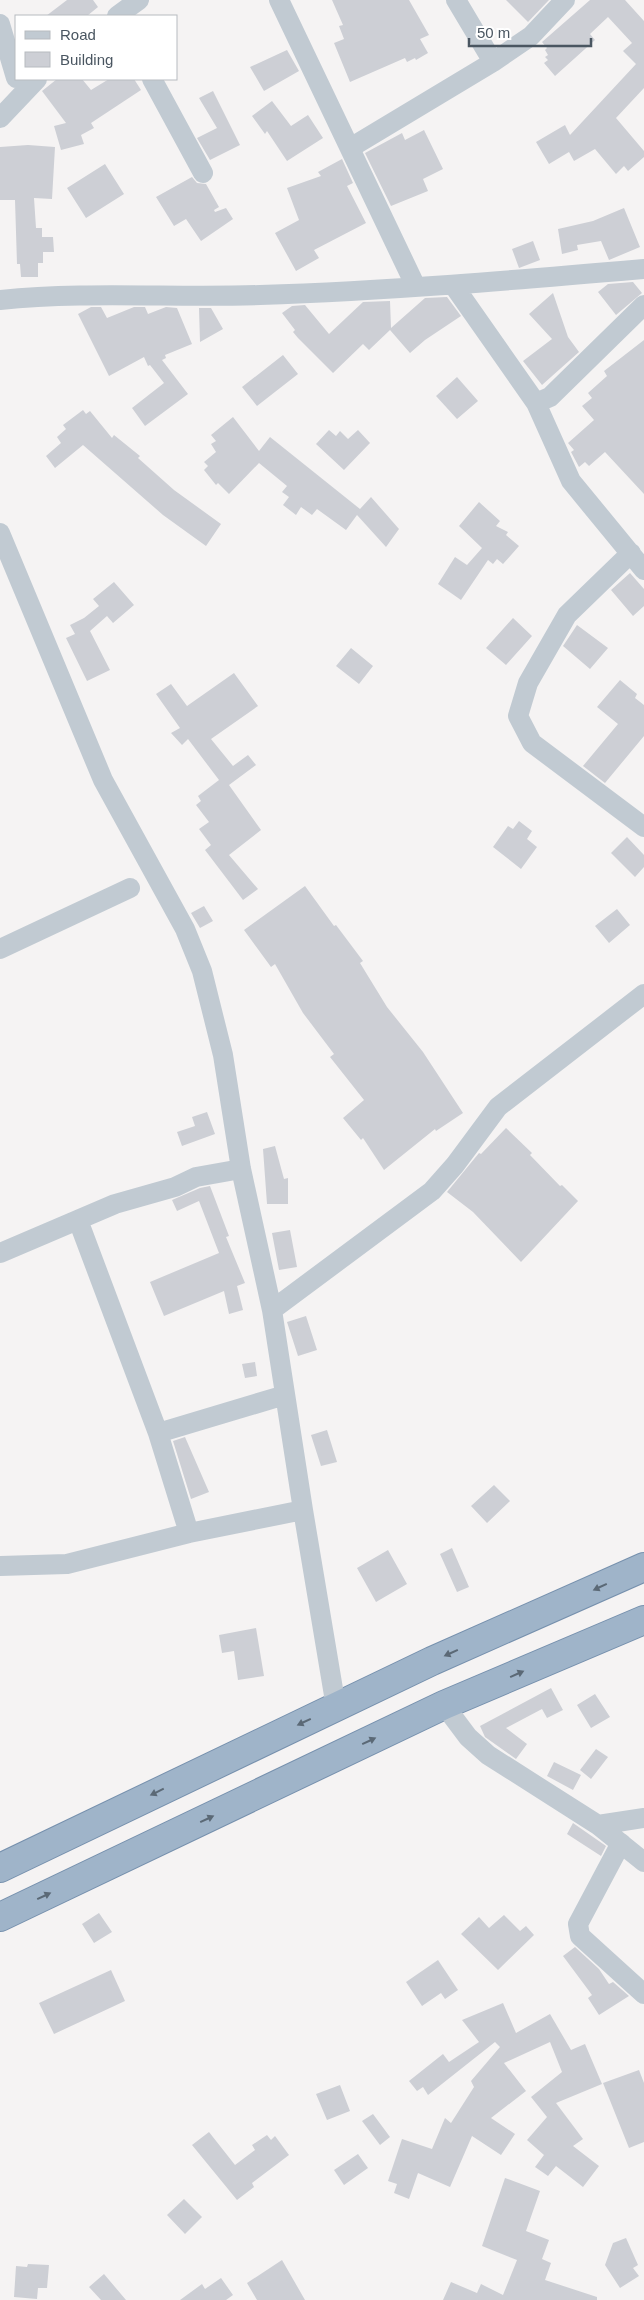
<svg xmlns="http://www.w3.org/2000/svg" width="644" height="2300" font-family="Helvetica,sans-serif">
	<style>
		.building { fill: #cdcfd5 }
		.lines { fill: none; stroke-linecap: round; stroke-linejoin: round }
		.trunk-casing { stroke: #7690ad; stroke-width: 30 }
		.minor { stroke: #c1cad2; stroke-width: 20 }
		.trunk { stroke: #9fb4c9; stroke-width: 28 }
		.oneway { fill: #5b6976 }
	</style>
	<rect width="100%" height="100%" fill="#f5f3f3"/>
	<path class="building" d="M67 0H93L98 7 87 16H46Z
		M332 0H409L429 35 420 39 428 53 416 60 415 58 407 62 405 58 350 82 334 43 344 39 339 26 343 25Z
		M506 0H549L528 22Z
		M590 0H625L644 21V88L616 118 644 151V157L628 171 624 166 616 174 595 149 574 161 569 152 549 164 536 142 565 125 570 135 636 64 623 51 632 43 608 17 590 34 595 40 555 76 544 63 548 60 545 57 548 55 545 50 547 48 542 42Z
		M287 50 299 71 264 91 250 67Z
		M57 79H82L91 90 109 79H134L141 90 91 123 94 128 81 135 84 144 61 150 54 126 66 123 42 91Z
		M213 91 240 145 210 160 197 138 217 128 199 98Z
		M272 101 291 126 308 115 323 138 287 161 267 131 265 134 252 116Z
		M424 130 443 169 423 179 428 191 391 206 365 153 402 133 405 140Z
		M28 145 55 147 52 199 34 198 36 228H42V237H53L54 252H43V263H38V277H21L20 264H17L15 200H0V147Z
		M342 159 353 183 347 186 366 223 314 250 319 258 296 271 275 233 299 220 287 188 321 176 318 172Z
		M105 164 124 194 86 218 67 188Z
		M192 177 197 183 206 184 219 207 214 210 215 212 226 208 233 219 201 241 186 219 174 226 156 197Z
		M624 208 640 247 609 260 601 241 577 245 578 250 562 254 558 229 593 221Z
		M533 241 540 260 519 268 512 249Z
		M633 282 642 293 616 315 598 292 608 284Z
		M553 293 568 337 579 352 542 385 523 361 552 339 529 314Z
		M447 297 461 316 425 340 410 353 390 330 369 350 363 344 333 373 298 338 293 332 295 330 282 313 292 306 305 305 329 334 363 302 390 301 391 328 425 298Z
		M91 307H101L107 318 134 307H145L148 314 166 307 177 308 192 344 165 355 166 358 162 360 188 394 145 426 132 408 164 383 150 365 148 366 144 357 109 376 78 314Z
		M199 308H211L223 329 200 342Z
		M644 340V494L605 452 589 466 585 462 579 467 571 452 574 450 568 443 594 420 582 406 592 398 588 393 607 376 604 371Z
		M283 355 298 374 257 406 242 387Z
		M457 377 478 401 457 419 436 396Z
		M83 410 86 414 90 411 112 438 114 435 140 456 138 458 174 490 221 524 206 546 163 515 83 445 55 468 46 456 61 443 57 437 66 429 63 425Z
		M233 417 259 451 270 437 360 509 371 497 399 529 386 547 357 515 346 530 317 509 312 515 301 507 296 515 283 505 289 497 282 492 287 486 259 463 229 494 218 483 216 485 204 470 208 466 204 462 216 452 211 444 216 441 211 435Z
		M329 430 336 436 340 431 348 439 358 430 370 443 344 470 316 444Z
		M479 502 500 521 496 526 508 532 506 535 519 546 503 564 497 559 493 564 488 560 461 600 438 584 455 557 467 565 482 548 459 526Z
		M630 573 644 589V606L633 616 611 590Z
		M114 582 134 605 113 623 107 616 90 631 110 670 87 681 66 638 75 634 70 625 84 618 99 606 93 599Z
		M513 618 532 636 506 665 486 648Z
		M577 625 608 648 590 669 563 646Z
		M351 648 373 666 359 684 336 666Z
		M234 673 258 706 211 739 233 766 248 755 256 765 229 785 261 830 229 855 258 889 243 900 205 850 211 845 199 829 209 822 196 805 201 801 198 796 219 780 188 739 182 745 171 733 180 728 156 694 171 684 187 706Z
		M620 680 637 694 635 698 644 705V736L605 783 583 766 618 724 597 707Z
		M519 821 532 831 527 839 537 847 521 869 493 847 508 826 513 829Z
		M627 837 644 855V867L635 877 611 853Z
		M305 886 334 926 336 925 363 961 360 963 387 1007 423 1052 463 1113 436 1131 435 1129 384 1170 363 1138 361 1140 343 1118 364 1100 330 1057 334 1054 303 1013 275 964 271 967 244 930Z
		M204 906 213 921 200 928 191 913Z
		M617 909 630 925 609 943 595 926Z
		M207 1112 215 1134 182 1146 177 1132 195 1126 192 1117Z
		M506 1128 532 1153 530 1155 560 1186 562 1185 578 1201 521 1262 473 1212 447 1192 479 1153 481 1154Z
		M275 1146 284 1179 288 1178V1204H267L263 1149Z
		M210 1186 229 1236 226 1237 245 1283 237 1286 243 1310 229 1314 224 1291 164 1316 150 1282 219 1253 199 1201 177 1211 172 1200 200 1188Z
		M290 1230 297 1267 279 1270 272 1233Z
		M306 1316 317 1350 298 1356 287 1322Z
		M255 1362 257 1376 245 1378 242 1364Z
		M327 1430 337 1462 321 1466 311 1435Z
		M185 1437 209 1492 191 1499 173 1441Z
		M494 1485 510 1501 487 1523 471 1506Z
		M452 1548 469 1587 457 1592 440 1554Z
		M388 1550 407 1584 376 1602 357 1568Z
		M256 1628 264 1676 238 1680 234 1651 222 1653 219 1635Z
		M551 1688 563 1710 547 1718 542 1709 506 1728 527 1744 516 1759 485 1737 480 1726Z
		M595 1694 610 1717 591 1728 577 1705Z
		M596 1749 608 1757 591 1779 580 1770Z
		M554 1762 581 1775 573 1790 547 1776Z
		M573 1823 606 1846 601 1856 567 1834Z
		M99 1913 112 1932 94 1943 82 1924Z
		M504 1915 520 1931 526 1926 534 1935 498 1970 461 1934 479 1917 489 1928Z
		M575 1947 599 1969 609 1984 613 1982 629 1996 599 2015 588 1998 592 1995 563 1956Z
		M438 1960 458 1990 445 1999 441 1993 422 2006 406 1982Z
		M111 1970 125 2001 54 2034 39 2003Z
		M503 2003 516 2033 550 2014 571 2050 585 2044 602 2084 556 2103 583 2139 573 2146 599 2166 583 2187 556 2166 548 2176 535 2167 544 2155 527 2140 547 2117 531 2097 562 2072 550 2042 504 2063 526 2091 491 2118 515 2134 501 2155 472 2136 450 2187 418 2173 409 2199 394 2193 397 2184 388 2181 402 2139 432 2149 445 2118 451 2123 474 2087 471 2081 500 2047 495 2042 428 2095 423 2087 417 2091 409 2081 443 2054 449 2062 479 2042 462 2020Z
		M639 2070 644 2083V2142L629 2148 603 2083Z
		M340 2085 350 2111 327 2120 316 2094Z
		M373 2114 390 2137 380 2145 362 2121Z
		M209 2132 235 2165 255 2150 252 2145 267 2135 271 2140 275 2136 289 2155 252 2183 254 2187 237 2200 192 2145Z
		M358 2154 368 2168 344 2185 334 2170Z
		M505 2178 540 2191 526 2231 549 2240 542 2259 551 2263 545 2280 597 2297V2300H443L451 2282 477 2293 481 2284 503 2295 517 2260 482 2246Z
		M184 2199 202 2217 185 2234 167 2215Z
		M626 2238 638 2265 633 2268 639 2276 620 2288 605 2265 613 2243Z
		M282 2260 305 2300H257L247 2283Z
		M28 2264 49 2265 47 2288H38L37 2299 14 2297 16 2266 27 2267Z
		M104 2274 126 2300H101L89 2287Z
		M221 2278 233 2295 226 2300H180L202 2284 205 2289Z"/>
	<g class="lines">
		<defs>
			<path id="trunk" d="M0 1868 432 1661 644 1567
				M0 1917 444 1705 644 1620"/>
		</defs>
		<use href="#trunk" class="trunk-casing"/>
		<path class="minor" d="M279 0 416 287
			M456 0 493 62
			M117 16 139 0
			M0 24 16 78
			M152 79 203 173
			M0 118 37 79
			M350 148 493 62 531 36 565 0
			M454 286 536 403 571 481 644 570
			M0 300C86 291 173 298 260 295 388 291 516 280 644 269
			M536 403 550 397 644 305
			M0 533 103 780 185 929 202 971 223 1055 241 1169 272 1310 303 1510 336 1707
			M631 553 567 615 528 683 518 716 532 743 644 827
			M0 949 130 888
			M78 1220 158 1433 189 1533
			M0 1253 115 1204 175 1187 196 1177 241 1169
			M272 1310 432 1191 455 1165 498 1107 644 994
			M158 1433 285 1395
			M0 1566 67 1564 189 1533 303 1510
			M444 1705 468 1737 488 1755 598 1825 644 1862
			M598 1825 644 1818
			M621 1843 578 1924 580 1936 644 1994"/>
		<use href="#trunk" class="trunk"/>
	</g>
	<defs><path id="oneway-solid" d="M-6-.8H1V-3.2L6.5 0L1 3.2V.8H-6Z" transform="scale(1.25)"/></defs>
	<g class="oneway">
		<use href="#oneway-solid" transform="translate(600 1587) rotate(155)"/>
		<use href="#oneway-solid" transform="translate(451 1653) rotate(156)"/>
		<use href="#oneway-solid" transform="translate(517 1674) rotate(-24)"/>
		<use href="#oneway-solid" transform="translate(304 1722) rotate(155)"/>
		<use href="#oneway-solid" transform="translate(369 1741) rotate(-25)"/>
		<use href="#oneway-solid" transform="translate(157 1792) rotate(154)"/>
		<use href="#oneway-solid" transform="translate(207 1819) rotate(-25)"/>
		<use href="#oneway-solid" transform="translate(44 1896) rotate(-25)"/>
	</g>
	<rect x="15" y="15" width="162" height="65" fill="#ffffff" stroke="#b7bbc0"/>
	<rect x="25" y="31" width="25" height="8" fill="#c1cad2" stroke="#b7bbc0"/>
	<text x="60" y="40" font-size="15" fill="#4a5661">Road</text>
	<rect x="25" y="52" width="25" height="15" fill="#cdcfd5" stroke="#b7bbc0"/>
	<text x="60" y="65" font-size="15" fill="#4a5661">Building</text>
	<path d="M469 38v8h122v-8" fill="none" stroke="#4a5661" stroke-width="2.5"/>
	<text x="477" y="38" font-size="15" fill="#4a5661" stroke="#ffffff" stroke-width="4" paint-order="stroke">50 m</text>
</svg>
